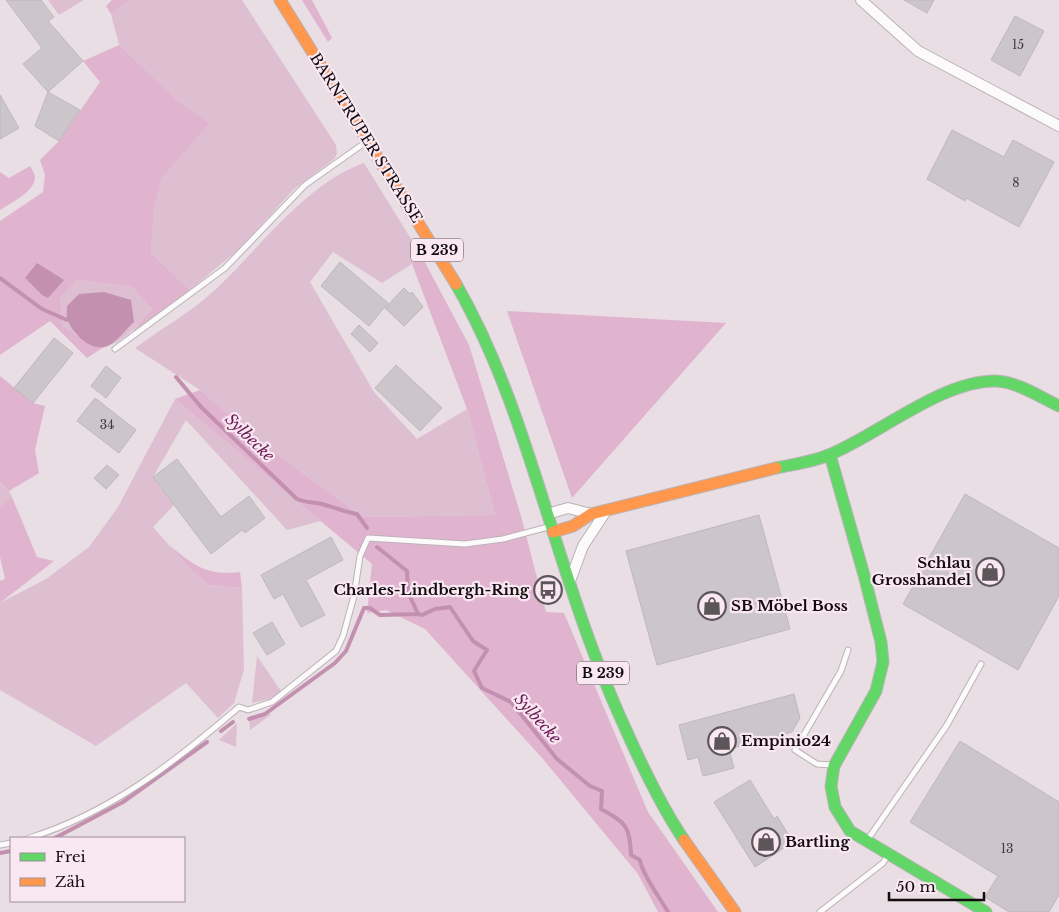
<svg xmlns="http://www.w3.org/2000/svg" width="1059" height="912" font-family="'Libre Baskerville',serif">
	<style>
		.green { fill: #debfd1 }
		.forest { fill: #e0b4cf }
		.water { fill: #c390b0 }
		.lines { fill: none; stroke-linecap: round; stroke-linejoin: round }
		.stream { stroke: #c390b0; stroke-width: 4 }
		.building { fill: #ccc5c9; stroke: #bfb8bb }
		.lane-casing { stroke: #bab3b7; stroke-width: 7 }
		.street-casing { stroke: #bab3b7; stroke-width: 12 }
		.fast-casing { stroke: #bab3b7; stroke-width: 13 }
		.slow-casing { stroke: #bab3b7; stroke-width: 13 }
		.lane { stroke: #fcfafb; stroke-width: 5 }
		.street { stroke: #fcfafb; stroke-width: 10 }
		.fast { stroke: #63d668; stroke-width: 11 }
		.slow { stroke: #ff974d; stroke-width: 11 }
		.labels { text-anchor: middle; stroke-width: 4.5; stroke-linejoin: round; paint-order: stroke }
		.number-label { font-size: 12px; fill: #403a3e }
		.shield { fill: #f9e7f2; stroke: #574e53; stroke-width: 1 }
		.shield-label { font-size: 14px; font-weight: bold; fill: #120c0f }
		.street-label { font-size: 15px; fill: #120c0f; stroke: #f9e7f2 }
		.poi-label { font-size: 15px; font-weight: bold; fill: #120c0f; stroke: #f9e7f2; text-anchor: start }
		.water-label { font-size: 16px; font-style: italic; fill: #6b1853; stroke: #f9e7f2 }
	</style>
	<rect width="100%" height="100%" fill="#e8dee3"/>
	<path class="green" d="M48 0H84L59 15Z
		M129 0H242L336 145 337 154 334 159 294 189 239 249 190 290 151 253 154 209 160 178 208 124 176 99 119 45 111 14Z
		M364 163 421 255 412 264 382 283 333 252 310 282 374 392 417 439 467 409 495 515 363 517 264 445 200 390 135 348C161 329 191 312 215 290 260 248 305 184 364 163Z
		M77 280 132 287 152 309C139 324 125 342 104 347L134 322 67 320 76 335 63 326 60 299Z
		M175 399 321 521 287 530 186 420 153 477 174 505 153 527 189 568 209 585 242 588 244 670 234 703 218 718 186 683 96 746 0 690V603L46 579 89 547 118 507Z
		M0 482 9 491 12 497 0 507Z
		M257 656 281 691 270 699 252 703Z
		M265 714H272L250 730 249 716Z
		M237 723 236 747 219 740Z"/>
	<path class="forest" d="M112 0H129L111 14 106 6Z
		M302 0H312L332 38 328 42Z
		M119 45 176 99 209 124 161 178 154 209 151 253 190 290 131 333 152 309 132 287 77 280 60 299 63 326 93 346 104 347 87 358 50 321 0 355V221L43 192 45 175 40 160 59 141 100 82 83 61Z
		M30 166C32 169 35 174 35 177 35 192 10 203 0 210V172L9 178Z
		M421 255 469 345 521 516 546 612 564 613 648 812 718 912H658L638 874 543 759 425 629 386 610 367 613 372 564 175 399 200 390 264 445 363 517 495 515 467 409 412 264Z
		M507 311 726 323 572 498Z
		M0 376 33 403 45 406 35 450 39 473 9 491 0 482Z
		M12 497 37 557 54 561 0 603V581L5 579 0 557V507Z
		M170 546C195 566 207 576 240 572L242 588 209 585 189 568Z"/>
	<path class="water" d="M37 263 64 280 48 298 42 295 25 278Z
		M104 292 131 300 134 322C126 329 115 345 104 347 90 350 73 334 68 321 66 317 67 311 67 306L79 294Z"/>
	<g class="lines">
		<path class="stream" d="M0 278 42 309 67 320
			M176 377 201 407 297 499C306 503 316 502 325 505 336 508 346 512 357 514L367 528
			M377 547 407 571 408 592 418 614 422 615 435 609 450 607 473 641 487 650 474 671 482 688 511 702 557 759 590 786 602 791 601 809C626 823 630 826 631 855L640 860C642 874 660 898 668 912
			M249 719 265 714 335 663 346 651 364 608H370L380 615 418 614
			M221 731 233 722
			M55 838 123 802 207 742
			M0 853 11 851"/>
	</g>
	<path class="building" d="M6 0H41L54 17 48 21 83 61 48 92 23 64 42 48Z
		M904 0H934L927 13Z
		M1015 16 1044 31 1020 76 991 60Z
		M48 92 80 110 59 141 35 126Z
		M0 95 19 128 0 139Z
		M952 130 1004 157 1013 140 1054 162 1019 227 966 198 965 201 927 179Z
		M340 262 388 303 369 326 321 286Z
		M404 288 410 294 412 292 423 307 404 326 385 308Z
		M359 325 378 343 370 352 351 334Z
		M54 338 73 353 33 403 14 388Z
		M396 365 442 408 420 431 375 388Z
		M106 366 121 378 106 398 91 386Z
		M95 398 136 430 119 453 77 421Z
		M177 459 221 517 249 496 265 518 245 533 242 530 211 554 153 477Z
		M107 465 119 475 106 489 94 478Z
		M965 494 1059 548V596L1018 670 903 604Z
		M759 515 790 629 657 665 626 551Z
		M331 537 343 560 306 580 325 615 301 627 283 594 274 599 261 575Z
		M272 622 285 644 267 655 253 633Z
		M794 694 800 718 792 732 729 749 734 768 703 776 698 757 688 760 679 725Z
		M960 741 1059 802V895L1049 912H1009L985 897 998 876 910 822Z
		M750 780 774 819 777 816 793 842 755 867 714 802Z"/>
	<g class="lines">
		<defs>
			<path id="lane" d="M115 349 225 268 305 185 366 142
				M832 765 817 764 795 750 841 671 848 650
				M29 838C110 813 175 762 239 707L248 710 272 702 336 651 343 636 354 596 360 556 368 538 465 544 503 539 548 527
				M868 839 947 725 981 664
				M0 845 11 843
				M820 912 883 863 888 855"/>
			<path id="street" d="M861 0 918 51 1059 126
				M547 514 568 508 591 514
				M570 581 583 546 606 511"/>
			<path id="fast" d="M456 284C510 378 535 479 569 581 585 631 604 682 626 730 643 768 661 806 684 840
				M830 455 864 575 881 642 883 662 876 691 834 766 831 786 835 807 850 831 986 912
				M776 468C794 464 814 462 831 454 879 434 943 380 996 381 1018 382 1040 397 1059 406"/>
			<path id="slow" d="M280 0 456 284
				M553 532 573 526 591 514 776 468
				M684 840 735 912"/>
		</defs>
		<use href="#lane" class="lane-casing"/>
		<use href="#street" class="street-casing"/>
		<use href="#fast" class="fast-casing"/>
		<use href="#slow" class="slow-casing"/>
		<use href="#lane" class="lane"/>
		<use href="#street" class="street"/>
		<use href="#fast" class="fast"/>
		<use href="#slow" class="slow"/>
	</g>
	<defs>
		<symbol id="shop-ring" viewBox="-11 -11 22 22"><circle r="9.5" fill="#f9e7f2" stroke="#5d5659" stroke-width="1.5"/><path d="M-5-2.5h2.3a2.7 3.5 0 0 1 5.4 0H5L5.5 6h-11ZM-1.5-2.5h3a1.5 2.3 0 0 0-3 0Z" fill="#5d5659"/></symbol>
		<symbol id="bus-ring" viewBox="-11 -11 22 22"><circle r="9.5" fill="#f9e7f2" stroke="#5d5659" stroke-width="1.5"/><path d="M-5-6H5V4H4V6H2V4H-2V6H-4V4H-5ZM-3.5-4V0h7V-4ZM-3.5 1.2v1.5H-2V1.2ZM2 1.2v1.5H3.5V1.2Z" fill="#5d5659"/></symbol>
	</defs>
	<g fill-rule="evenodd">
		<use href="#shop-ring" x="974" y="556" width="32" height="32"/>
		<use href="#bus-ring" x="532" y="574" width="32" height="32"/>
		<use href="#shop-ring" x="696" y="590" width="32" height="32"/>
		<use href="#shop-ring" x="706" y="725" width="32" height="32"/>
		<use href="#shop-ring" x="750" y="826" width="32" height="32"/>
	</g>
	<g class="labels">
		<g class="number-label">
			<text x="1018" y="49">15</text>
			<text x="1016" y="187">8</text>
			<text x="107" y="429">34</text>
			<text x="1007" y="853">13</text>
		</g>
		<g class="shield">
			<rect x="411" y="238.5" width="52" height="23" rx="4"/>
			<rect x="577" y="661.5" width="52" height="23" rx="4"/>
		</g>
		<g class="shield-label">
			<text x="437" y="255">B 239</text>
			<text x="603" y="678">B 239</text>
		</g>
		<g class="street-label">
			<text transform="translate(366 138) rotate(58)" y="5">BARNTRUPER STRASSE</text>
		</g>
		<g class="poi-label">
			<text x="971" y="568" text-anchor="end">Schlau<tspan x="971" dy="17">Grosshandel</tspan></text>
			<text x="529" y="595" text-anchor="end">Charles-Lindbergh-Ring</text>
			<text x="731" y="611">SB Möbel Boss</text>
			<text x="741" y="746">Empinio24</text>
			<text x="785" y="847">Bartling</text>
		</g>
		<g class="water-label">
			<text transform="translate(250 437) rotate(44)" y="6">Sylbecke</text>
			<text transform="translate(538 718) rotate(48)" y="6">Sylbecke</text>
		</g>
	</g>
	<rect x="10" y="837" width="175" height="65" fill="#f9e7f2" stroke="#9d8f97"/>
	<rect x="20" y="853" width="25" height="8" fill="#63d668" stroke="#9d8f97"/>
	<text x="55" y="862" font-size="15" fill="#120c0f">Frei</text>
	<rect x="20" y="878" width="25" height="8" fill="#ff974d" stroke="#9d8f97"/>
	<text x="55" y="887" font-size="15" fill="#120c0f">Zäh</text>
	<path d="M889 892v8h95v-8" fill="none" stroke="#120c0f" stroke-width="2.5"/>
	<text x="896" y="892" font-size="15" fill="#120c0f" stroke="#f9e7f2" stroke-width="4" paint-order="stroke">50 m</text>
</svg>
